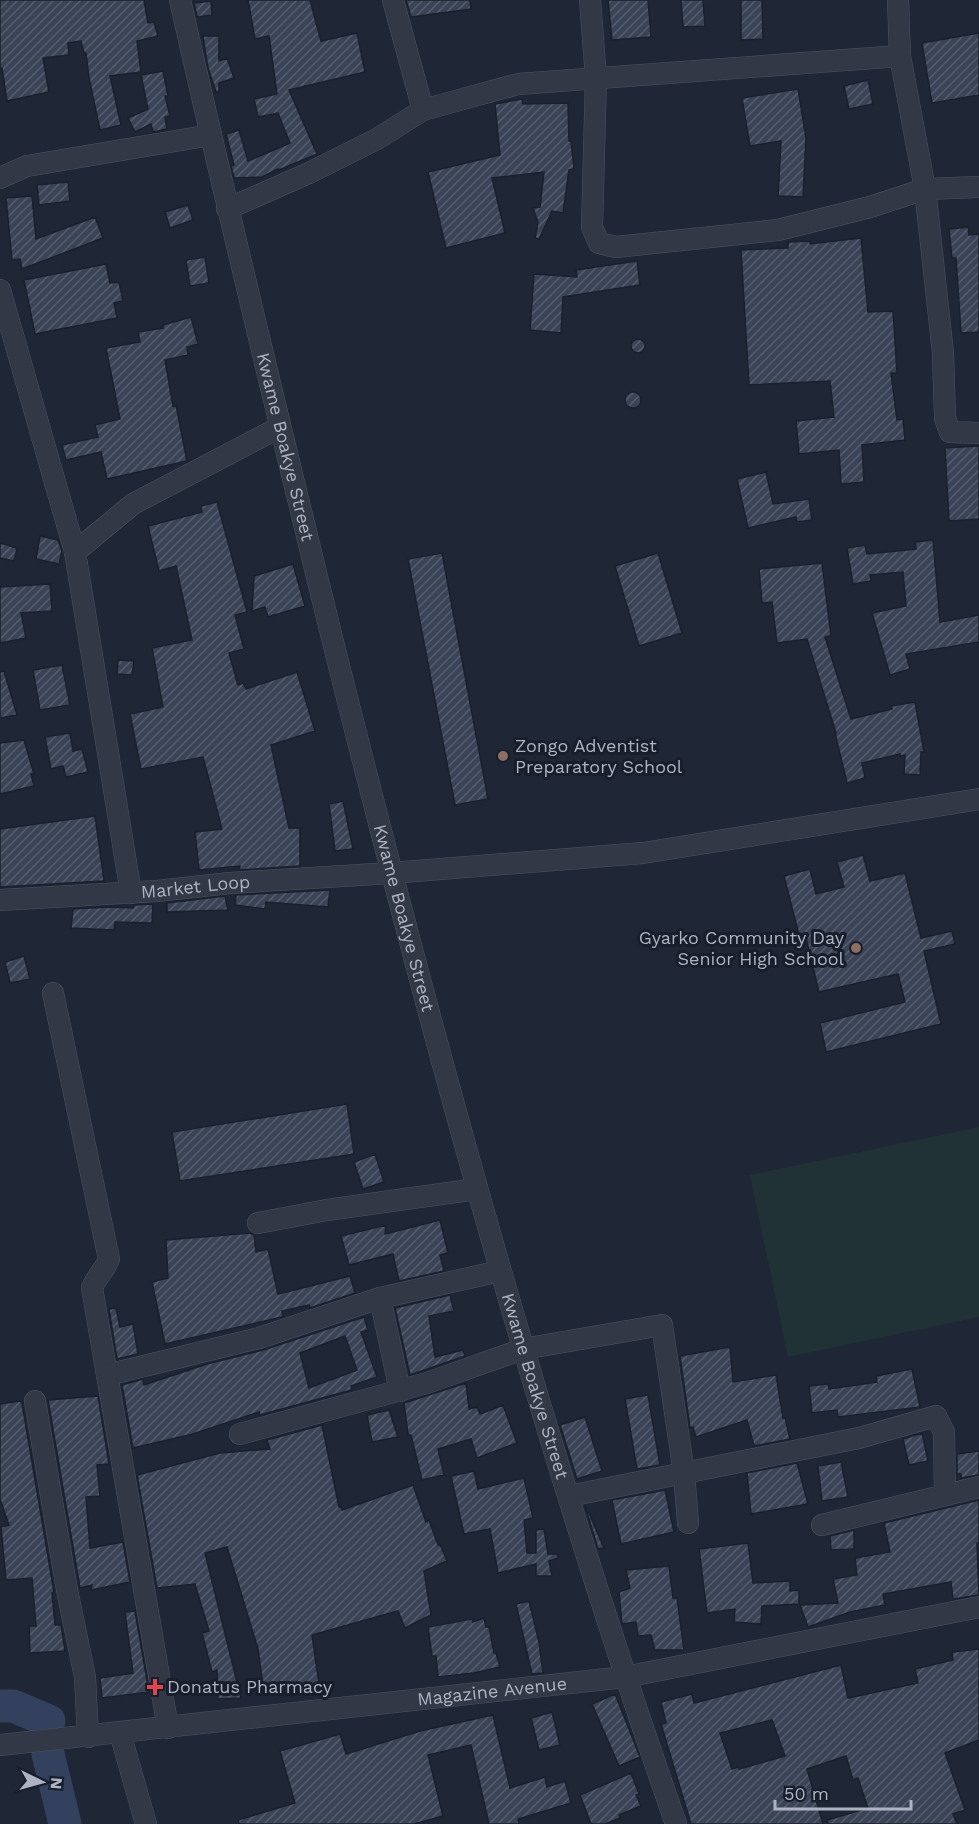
<svg xmlns="http://www.w3.org/2000/svg" width="979" height="1824" font-family="'Work Sans',sans-serif">
	<style>
		.garden { fill: #213237 }
		.lines { fill: none; stroke-linecap: round; stroke-linejoin: round }
		.river { stroke: #33405e; stroke-width: 33 }
		.building { fill: url(#building-hatch); stroke: #1a202d; stroke-width: 1.5; fill-rule: evenodd }
		.minor-casing { stroke: #4d5361; stroke-width: 22 }
		.minor { stroke: #333846; stroke-width: 21 }
		.education-dot { fill: #8d6e63; stroke: #181e2b; stroke-width: 2 }
		.health-dot { fill: #e0444e; stroke: #181e2b; stroke-width: 2 }
		.labels { text-anchor: middle; stroke-width: 6; stroke-linejoin: round; paint-order: stroke }
		.street-label { font-size: 18px; fill: #adb3c3; stroke: #181e2b }
		.poi-label { font-size: 18px; fill: #adb3c3; stroke: #181e2b; text-anchor: start }
	</style>
	<defs>
		<pattern id="building-hatch" width="6" height="6" patternUnits="userSpaceOnUse" patternTransform="scale(1.5)"><rect width="6" height="6" fill="#3b4456"/><path d="M-1 1l2-2M0 6l6-6M5 7l2-2" fill="none" stroke="#555d6d"/></pattern>
	</defs>
	<rect width="100%" height="100%" fill="#1f2636"/>
	<path class="garden" d="M979 1127V1317L788 1357 750 1175Z"/>
	<g class="lines">
		<path class="river" d="M1 1706H13L49 1721
			M48 1754 65 1824"/>
	</g>
	<path class="building" d="M0 0H144L148 23 154 22 158 36 137 41 141 72 110 76 121 125 100 130 89 78 86 53H84L81 41 68 43 69 55 43 58 49 92 7 101 2 68H0Z
		M248 0H310L321 41 357 33 365 72 289 90 317 154 279 170 278 169 262 177 234 178 231 166 234 165 226 134 239 130 248 161 290 143 278 113 258 117 254 99 277 94 269 36 255 39Z
		M406 0H470L471 9 411 17Z
		M608 0H648L651 37 612 40Z
		M681 0H703L705 26 683 27Z
		M741 0H762L763 39 741 40Z
		M211 1 212 15 197 17 194 3Z
		M979 33V95L932 103 922 43Z
		M203 36H219V61L227 58 234 78 219 83V92H216L208 68Z
		M163 71 168 96H165L170 116 165 117 167 129 153 132 151 124 135 132 128 118 148 109 141 75Z
		M868 80 873 104 849 109 844 86Z
		M798 89 806 138 803 197 778 196 781 141 750 146 742 98Z
		M522 99 523 104 568 103 569 141H571L574 169 569 170 563 213 552 211 539 239 535 238 538 222 533 208 540 207 544 172 492 178 505 233 446 248 428 172 500 155 495 104Z
		M68 182 70 201 39 205 37 185Z
		M32 196 36 239 95 217 103 238 22 269 20 259 12 260 6 198Z
		M188 205 193 220 170 228 165 212Z
		M968 227 969 235 979 234V332L961 333 956 258H952L949 229Z
		M861 238 868 312 893 311 897 373H891L897 420 903 419 905 440 862 445 864 482 841 484 839 450 799 454 796 421 834 417 830 381 749 385 741 250 788 248V242L810 241V244Z
		M205 257 209 283 190 286 186 260Z
		M637 261 640 285 563 297 561 333 530 330 534 274 577 277 576 270Z
		M106 264 110 283 119 282 123 301 114 303 117 318 35 334 24 280Z
		M191 317 198 344 187 347 188 355 165 360 173 406 176 405 187 461 107 479 101 452 66 460 62 445 98 437 95 425 120 419 106 348 140 342 138 332 163 328V325Z
		M631 346a7 7 0 1 1 14 0a7 7 0 1 1-14 0Z
		M625 400a8 8 0 1 1 16 0a8 8 0 1 1-16 0Z
		M979 446V519L949 521 945 448Z
		M766 472 773 504 809 499 812 520 797 522 796 517 748 528 737 479Z
		M217 502 247 612 235 615 244 649 229 653 238 685 243 683 246 689 297 672 315 731 271 745 289 828H300V866L239 870 240 866 199 870 195 832 222 829 203 757 141 769 130 714 163 707 152 648 192 640 176 566 159 571 148 526 202 512 201 506Z
		M40 536 58 540 62 551 59 564 36 559Z
		M933 540 940 622 979 615V642L906 654 910 669 890 675 872 613 906 606 903 572 870 575 871 581 853 584 847 548 865 545 867 554 916 549 915 542Z
		M0 543 17 548 14 561 0 558Z
		M442 553 488 799 455 805 408 559Z
		M658 553 682 633 639 646 615 566Z
		M822 563 831 636 825 637 851 719 892 709 891 706 915 702 924 752H921L920 775 904 774 905 755 900 756V754L862 763 865 778 847 783 835 733H836L807 639 777 643 772 602 762 603 759 569Z
		M293 564 305 606 268 617 265 607 252 611 254 576Z
		M50 584 52 611 21 613 26 638 0 643V587Z
		M118 660 134 661 132 675 117 674Z
		M62 665 70 705 40 710 33 670Z
		M4 671 17 715 0 718V672Z
		M70 733 73 751 82 749 88 772 66 777 63 766 51 769 45 737Z
		M24 740 34 774H31L34 786 0 794V743Z
		M343 801 353 849 335 851 329 804Z
		M95 816 104 881 0 887V829Z
		M863 855 870 881 905 873 921 938 952 931 955 944 924 951 941 1024 826 1052 820 1023 905 1002 898 974 819 992 805 934 799 935 784 876 810 869 816 894 844 887 837 862Z
		M330 890 328 907 266 902 265 909 235 905 236 895Z
		M225 896 228 910 167 912V903Z
		M153 904 152 923 115 922 114 930 71 928 73 909 107 907 133 908 134 905Z
		M24 956 30 979 10 983 5 962Z
		M347 1104 354 1154 180 1181 172 1132Z
		M375 1154 384 1182 363 1189 354 1162Z
		M440 1220 448 1253 440 1255 444 1271 399 1281 393 1254 349 1265 341 1236 386 1225 385 1234Z
		M250 1233 254 1235 256 1252 268 1249 278 1294 350 1276 355 1293 310 1308 309 1305 282 1311 283 1317H282L165 1344 152 1282 168 1278 166 1240Z
		M450 1295 454 1311 429 1316 435 1357 463 1350 465 1356 410 1375 395 1308Z
		M116 1308 120 1327 133 1324 138 1354 117 1359 109 1309Z
		M364 1317 368 1330 361 1332 377 1377 351 1386 352 1390 348 1391 260 1415 259 1412 193 1434 133 1448 122 1385 143 1379 144 1385 207 1364 263 1350ZM345 1336 357 1370 309 1388 300 1353Z
		M730 1347 733 1382 776 1375 783 1418 785 1417 790 1439 754 1446 747 1420 696 1437 693 1427 690 1428 680 1356Z
		M912 1369 920 1407 838 1417 837 1410 812 1413 809 1386 828 1384 829 1389 877 1382 876 1376Z
		M466 1383 469 1409 477 1407 480 1414 503 1405 517 1443 477 1458 471 1439 438 1449 444 1475 422 1480 411 1435H408L404 1403Z
		M648 1395 660 1465 637 1469 625 1399Z
		M98 1396 109 1464 97 1465 100 1496 86 1497 90 1548 123 1542 130 1582 91 1590 92 1585 80 1588 48 1400Z
		M20 1401 22 1403 54 1592 52 1593 55 1625H61L65 1651 30 1653 29 1626H36L32 1578 6 1580 1 1527 9 1525 0 1499V1404Z
		M389 1410 398 1437 372 1442 367 1415Z
		M585 1417 602 1471 577 1479 560 1425Z
		M322 1425 339 1507H341L342 1510 413 1485 426 1522 429 1520 438 1545 440 1544 447 1561 424 1571 431 1615 405 1628 398 1611 312 1635 319 1684 264 1693 258 1649 227 1547 205 1553 241 1698 218 1699 217 1670 212 1672 202 1633 209 1631 195 1584 157 1588 137 1475 220 1453 270 1449 267 1440Z
		M922 1433 928 1461 909 1465 903 1439Z
		M979 1451V1475L961 1478V1474H957V1454Z
		M841 1462 848 1497 822 1501 818 1466Z
		M797 1463 808 1504 751 1514 747 1473Z
		M474 1471 478 1489 524 1478 533 1518 524 1520 527 1553H536V1530L544 1529 548 1554H558V1558L549 1561 552 1576H536V1564L498 1573 490 1529 464 1534 451 1476Z
		M665 1490 674 1532 621 1544 612 1500Z
		M979 1500V1543H977L979 1595 953 1599 951 1582 883 1594 885 1605 850 1612 808 1627 800 1605 838 1603 833 1579 857 1575 855 1558 890 1552 884 1523Z
		M585 1506H586L604 1548 598 1549Z
		M854 1530V1549L831 1550 830 1536Z
		M748 1543 753 1583 790 1581V1591L799 1590V1604L762 1606 761 1624 734 1622 735 1609 707 1613 699 1549Z
		M669 1566 673 1598H677L684 1650H655L651 1635 638 1636 636 1622 622 1624 619 1592 630 1588 626 1570Z
		M529 1601 539 1642 543 1673 532 1674 516 1604Z
		M135 1611 149 1692 102 1698 100 1678 133 1673 125 1612Z
		M484 1618 486 1627H489L494 1653H496L500 1667 474 1673 438 1677 436 1656H432L428 1627 472 1619 473 1622Z
		M979 1649V1740L945 1753 965 1810 953 1814 957 1824H828L827 1820 868 1808 858 1778 853 1780 846 1756 807 1769 823 1824H691L661 1724 666 1723 661 1702 692 1694 694 1703 841 1665 848 1698 918 1683 915 1669 953 1660 952 1652ZM772 1720 785 1756 739 1769 738 1767 732 1769 720 1733Z
		M615 1694 640 1757 619 1766 592 1704Z
		M552 1712 560 1745 539 1750 531 1718Z
		M493 1715 510 1788 545 1777 547 1787 565 1781 571 1803 518 1819 519 1824H489L471 1745 428 1755 443 1816 414 1824H239L238 1820 295 1803 280 1751 340 1734 346 1754 420 1731Z
		M631 1773 639 1794 636 1795 641 1806 619 1815 620 1818 605 1824H591L580 1795Z"/>
	<g class="lines">
		<defs>
			<g id="minor">
				<path id="s1" d="M180 0C228 213 280 426 332 638 432 1038 540 1435 676 1824"/>
				<path d="M393 0 423 110"/>
				<path d="M590 0 596 78 592 227 599 243 616 247 778 230 870 207 925 189 979 187"/>
				<path d="M898 0 900 56 925 189 943 353 945 418 950 432 979 433"/>
				<path d="M0 178 27 166 211 135"/>
				<path d="M227 209 309 173 377 139 423 110 518 84 900 56"/>
				<path d="M0 290 75 552"/>
				<path d="M131 893 75 552 133 504 280 427"/>
				<path id="s2" d="M0 900 157 891 230 883 391 873 643 853 979 799"/>
				<path d="M53 993 109 1259C105 1270 96 1277 92 1288L168 1728"/>
				<path d="M258 1223 327 1210 477 1189"/>
				<path d="M380 1298 400 1391"/>
				<path d="M107 1375 259 1338 380 1298 500 1271"/>
				<path d="M35 1401 67 1590 85 1677 88 1737"/>
				<path d="M240 1434 427 1383 523 1349 662 1325 684 1473 688 1523"/>
				<path d="M569 1496 859 1438 936 1416 944 1432 945 1495"/>
				<path d="M822 1525 979 1487"/>
				<path d="M120 1733 146 1824"/>
				<path id="s3" d="M0 1745 625 1677 979 1607"/>
			</g>
		</defs>
		<use href="#minor" class="minor-casing"/>
		<use href="#minor" class="minor"/>
	</g>
	<g class="education-dot">
		<circle cx="503" cy="756" r="6"/>
		<circle cx="856" cy="948" r="6"/>
	</g>
	<path class="health-dot" d="M152 1678h6v6h6v6h-6v6h-6v-6h-6v-6h6z"/>
	<g class="labels">
		<g class="street-label">
			<text dy="6" stroke="none"><textPath href="#s1" startOffset="459">Kwame Boakye Street</textPath></text>
			<text dy="6" stroke="none"><textPath href="#s2" startOffset="196">Market Loop</textPath></text>
			<text dy="6" stroke="none"><textPath href="#s1" startOffset="945">Kwame Boakye Street</textPath></text>
			<text dy="6" stroke="none"><textPath href="#s1" startOffset="1431">Kwame Boakye Street</textPath></text>
			<text dy="6" stroke="none"><textPath href="#s3" startOffset="495">Magazine Avenue</textPath></text>
		</g>
		<g class="poi-label">
			<text x="515" y="752">Zongo Adventist<tspan x="515" dy="21">Preparatory School</tspan></text>
			<text x="844" y="944" text-anchor="end">Gyarko Community Day<tspan x="844" dy="21">Senior High School</tspan></text>
			<text x="167" y="1693">Donatus Pharmacy</text>
		</g>
	</g>
	<g transform="translate(42 1782) rotate(95)" stroke="#181e2b" stroke-width="4.5" paint-order="stroke">
	<path d="M0-4.5L10 22L0 15L-10 22Z" fill="#adb3c3"/>
	<text y="-9" font-size="16" font-weight="bold" text-anchor="middle" fill="#adb3c3">N</text>
	</g>
	<path d="M775 1800v9h136v-9" fill="none" stroke="#adb3c3" stroke-width="3"/>
	<text x="784" y="1800" font-size="18" fill="#adb3c3" stroke="#181e2b" stroke-width="4.5" paint-order="stroke">50 m</text>
</svg>
